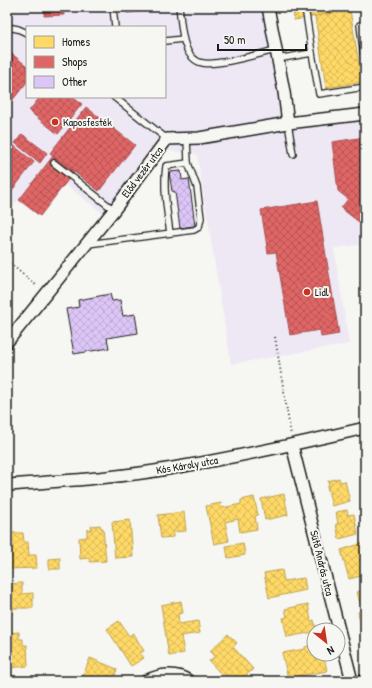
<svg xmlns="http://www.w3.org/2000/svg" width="372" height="688" font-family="'Patrick Hand',sans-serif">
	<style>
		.built { fill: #eee8f4; fill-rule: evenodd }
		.homes { fill: url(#homes-cross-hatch); stroke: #bba050 }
		.shops { fill: url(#shops-cross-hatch); stroke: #a55050 }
		.building { fill: url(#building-cross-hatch); stroke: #1c1c1c }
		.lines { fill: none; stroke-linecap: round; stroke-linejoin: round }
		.lane-casing { stroke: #1c1c1c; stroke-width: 8 }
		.street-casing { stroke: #1c1c1c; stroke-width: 14 }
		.path { stroke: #1c1c1c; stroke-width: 2; stroke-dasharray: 1 3; stroke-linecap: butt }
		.lane { stroke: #f6f6f2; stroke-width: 5.5 }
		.street { stroke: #f6f6f2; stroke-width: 11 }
		.poi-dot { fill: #c8321e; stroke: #f6f6f2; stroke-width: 1.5 }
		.labels { text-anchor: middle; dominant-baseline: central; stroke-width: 4; stroke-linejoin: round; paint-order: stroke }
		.poi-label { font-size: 11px; fill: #1c1c1c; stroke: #f6f6f2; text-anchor: start }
		.street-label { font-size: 11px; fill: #1c1c1c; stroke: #f6f6f2 }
	</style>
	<defs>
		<pattern id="homes-cross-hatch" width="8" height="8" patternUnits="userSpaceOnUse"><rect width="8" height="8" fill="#ffd966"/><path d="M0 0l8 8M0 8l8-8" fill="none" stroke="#daba58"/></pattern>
		<pattern id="shops-cross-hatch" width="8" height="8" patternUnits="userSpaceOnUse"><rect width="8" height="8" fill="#e06666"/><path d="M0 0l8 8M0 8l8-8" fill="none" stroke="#b55353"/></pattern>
		<pattern id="building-cross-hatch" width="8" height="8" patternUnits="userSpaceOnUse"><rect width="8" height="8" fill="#dcc6f7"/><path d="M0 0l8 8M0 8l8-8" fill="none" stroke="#bcaad3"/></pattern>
	</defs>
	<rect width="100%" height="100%" fill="#f6f6f2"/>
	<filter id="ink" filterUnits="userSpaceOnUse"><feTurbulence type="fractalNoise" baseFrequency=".025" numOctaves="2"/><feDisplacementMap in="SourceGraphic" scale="8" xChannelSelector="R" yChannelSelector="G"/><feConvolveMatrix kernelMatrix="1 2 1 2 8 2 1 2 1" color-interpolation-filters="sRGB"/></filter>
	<g filter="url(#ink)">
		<path class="built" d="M7,7h260l21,116 77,-2v123l-31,4 15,96 -118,20 -34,-210 -38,-4 -51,67 -65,-49 -36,46zM27,27h138v70h-138z"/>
		<g class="homes">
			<polygon points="314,7 365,7 365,8 294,20 293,10"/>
			<polygon points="350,10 362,82 326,88 315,16"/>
			<polygon points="339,478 340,482 345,481 350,501 332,506 327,486 329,486 328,481"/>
			<polygon points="284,494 288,515 265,520 261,499"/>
			<polygon points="254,497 258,515 255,516 257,529 240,532 238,519 225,522 229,541 214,544 206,506 221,503 222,508 241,504 241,500"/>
			<polygon points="347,510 348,515 354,514 358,534 339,539 336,524 338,524 336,512"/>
			<polygon points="184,512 186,531 173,532 173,537 161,538 158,515"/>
			<polygon points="130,520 133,557 115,558 112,522"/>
			<polygon points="100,525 101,528 103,528 106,561 90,562 89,558 80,559 79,538 87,537 87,530 92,529 91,526"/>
			<polygon points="7,533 23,533 24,542 28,542 29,555 36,555 37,568 7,569"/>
			<polygon points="243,543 245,555 228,558 226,546"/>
			<polygon points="363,543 365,544 365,575 349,579 341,550"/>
			<polygon points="60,558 60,569 49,569 49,559"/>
			<polygon points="282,570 284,581 304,578 306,590 269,598 264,573"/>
			<polygon points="22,583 22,594 33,593 33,608 13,608 13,613 7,613 7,584"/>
			<polygon points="365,590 365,620 360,622 358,612 362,610 357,592"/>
			<polygon points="181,601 183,613 178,614 179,624 198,621 200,633 181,636 184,653 169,656 161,605"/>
			<polygon points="308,604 311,621 314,620 316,630 314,630 314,632 287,637 283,618 287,617 285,609"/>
			<polygon points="119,621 129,636 133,633 144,651 140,653 144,658 131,666 107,629"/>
			<polygon points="19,632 19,639 23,639 23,645 27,645 28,666 7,668 7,633"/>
			<polygon points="228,634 237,643 233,647 253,669 240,681 232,681 225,674 223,676 209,661 215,656 210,651"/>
			<polygon points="314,645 314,654 320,654 321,658 324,657 327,671 288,678 282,653 305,649 305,647"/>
			<polygon points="90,658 117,669 113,681 81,681"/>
			<polygon points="16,676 16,681 7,681 7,677"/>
		</g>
		<g class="shops">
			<polygon points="44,7 63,7 64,15 44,16"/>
			<polygon points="127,7 161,7 161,9 127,13"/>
			<polygon points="7,50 27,66 27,82 7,107"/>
			<polygon points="40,97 72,97 82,104 58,134 29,111"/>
			<polygon points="86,107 135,145 99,191 50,153"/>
			<polygon points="22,134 47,153 40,163 15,143"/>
			<polygon points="365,137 365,225 364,226 341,208 348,199 338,191 332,142"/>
			<polygon points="8,141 34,162 7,197 7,142"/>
			<polygon points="53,156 74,172 40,216 19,200"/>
			<polygon points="317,201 339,334 321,337 320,330 290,335 276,252 268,253 261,210"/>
		</g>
		<g class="building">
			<polygon points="181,171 182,180 189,179 195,226 180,228 175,192 172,191 169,172"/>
			<polygon points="110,294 112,301 120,300 123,316 135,314 138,333 107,338 109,348 74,354 66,309 79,307 78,300"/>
		</g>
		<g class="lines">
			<defs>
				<g id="lane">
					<polyline points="113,7 115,27"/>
					<path d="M179,7c2,13 2,28 7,40 2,7 9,15 17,16 16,3 55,-9 73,-13"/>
					<polyline points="305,7 312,53"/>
					<polyline points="360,25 365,67"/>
					<polyline points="7,27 18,29 27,33"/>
					<polyline points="165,41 183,39"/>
					<polyline points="277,59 312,53 319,94 365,87"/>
					<polyline points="114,97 167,139"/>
					<polyline points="288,123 293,154"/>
					<polyline points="54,163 114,210"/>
					<path d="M170,233c-3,-22 -7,-44 -4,-67l22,-3"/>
					<polyline points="88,244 194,230 199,227 201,218 197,187 188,163 187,138"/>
				</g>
				<g id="street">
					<polyline points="268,7 284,92 288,123"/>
					<polyline points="7,342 114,210 167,139 199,138 288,123 365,114"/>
					<polyline points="292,445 352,681"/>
					<path d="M7,485c55,-4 111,-7 166,-17 64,-11 128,-25 192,-40"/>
					<path d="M146,681c14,-7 30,-9 43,0"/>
					<polyline points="363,681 365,680"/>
				</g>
			</defs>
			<use href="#lane" class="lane-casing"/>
			<use href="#street" class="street-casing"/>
			<g class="path">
				<polyline points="7,261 37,286"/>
				<polyline points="275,337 291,435"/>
			</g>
			<use href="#lane" class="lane"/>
			<use href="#street" class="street"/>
		</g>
	</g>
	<g class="poi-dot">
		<circle cx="55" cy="122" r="4"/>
		<circle cx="307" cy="292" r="4"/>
	</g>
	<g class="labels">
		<g class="poi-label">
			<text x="63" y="122">Kaposfesték</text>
			<text x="315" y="292">Lidl</text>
		</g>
		<g class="street-label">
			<text transform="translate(142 172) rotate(-53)">Előd vezér utca</text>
			<text transform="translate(187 465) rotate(-10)">Kós Károly utca</text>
			<text transform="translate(322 563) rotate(76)">Sütő András utca</text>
		</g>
	</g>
	<rect width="372" height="688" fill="none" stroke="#f6f6f2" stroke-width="24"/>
	<rect x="12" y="12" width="348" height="664" fill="none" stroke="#1c1c1c" stroke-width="1.5" filter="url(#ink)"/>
	<rect x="26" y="26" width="140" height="72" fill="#f6f6f2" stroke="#9f9f9c"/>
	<rect x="34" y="36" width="20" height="12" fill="#ffd966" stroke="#9f9f9c"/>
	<text x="62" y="46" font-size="12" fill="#1c1c1c">Homes</text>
	<rect x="34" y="56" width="20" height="12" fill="#e06666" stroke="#9f9f9c"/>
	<text x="62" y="66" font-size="12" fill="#1c1c1c">Shops</text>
	<rect x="34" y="76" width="20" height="12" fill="#dcc6f7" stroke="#9f9f9c"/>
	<text x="62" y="86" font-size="12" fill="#1c1c1c">Other</text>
	<g transform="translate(326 642) rotate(150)"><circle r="19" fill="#f6f6f2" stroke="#9f9f9c"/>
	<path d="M0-3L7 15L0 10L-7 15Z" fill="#c8321e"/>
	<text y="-6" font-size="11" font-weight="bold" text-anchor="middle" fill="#1c1c1c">N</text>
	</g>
	<path d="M218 44v6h88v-6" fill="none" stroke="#1c1c1c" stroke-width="2"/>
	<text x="224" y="44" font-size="12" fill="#1c1c1c" stroke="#f6f6f2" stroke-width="3" paint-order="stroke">50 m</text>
</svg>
